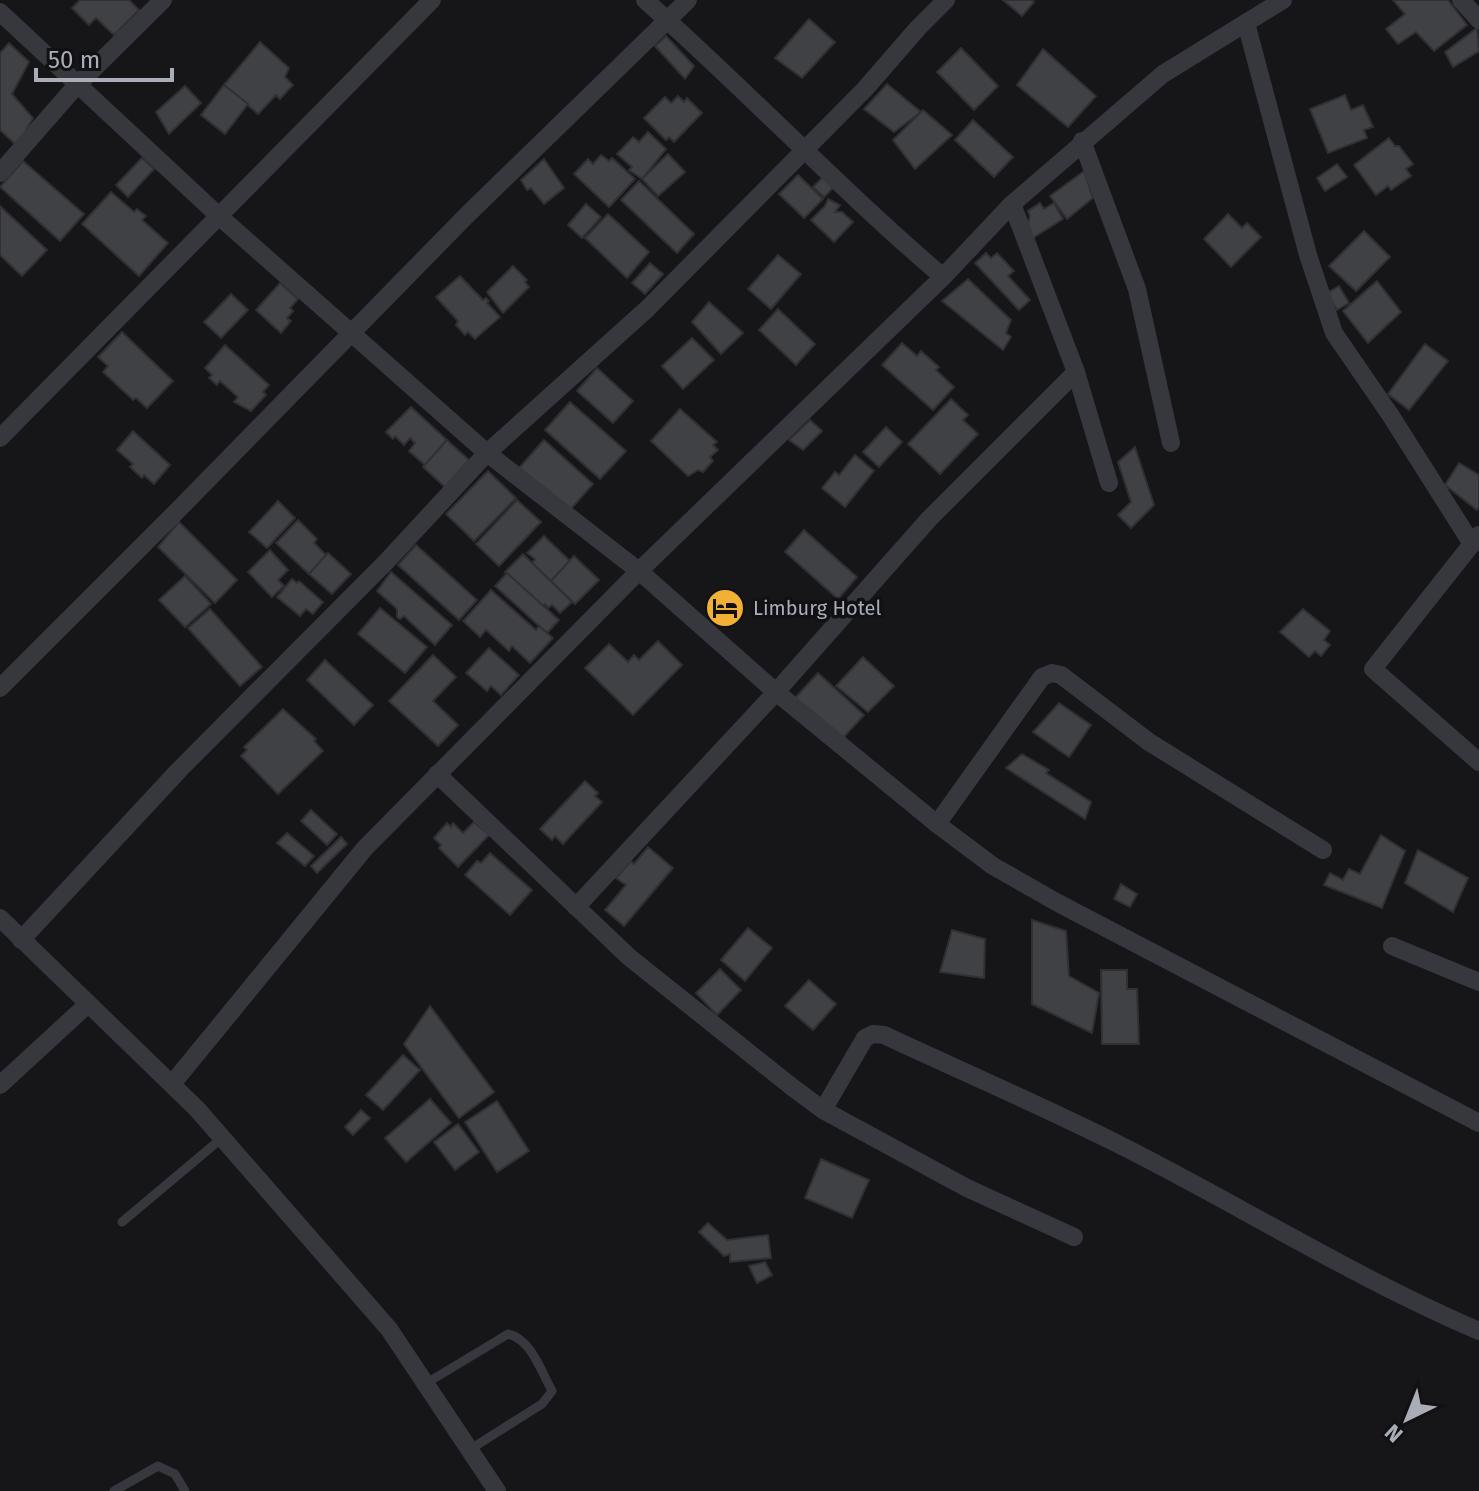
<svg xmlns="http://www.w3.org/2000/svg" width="1479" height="1491" font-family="'Fira Sans',sans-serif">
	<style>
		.building { fill: #404145; stroke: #303034; stroke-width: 2 }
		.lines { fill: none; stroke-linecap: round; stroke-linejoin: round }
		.lane { stroke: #37383d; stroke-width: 9 }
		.street { stroke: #37383d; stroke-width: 18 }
		.labels { text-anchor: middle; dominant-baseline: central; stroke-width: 7; stroke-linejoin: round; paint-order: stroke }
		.poi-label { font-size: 20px; fill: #a8adb8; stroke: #111113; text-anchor: start }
	</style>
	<rect width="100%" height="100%" fill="#161618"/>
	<g class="building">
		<polygon points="80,0 129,0 139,10 114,35 96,18 89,25 72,8"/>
		<polygon points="1003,0 1032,0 1034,2 1022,16"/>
		<polygon points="1393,0 1448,0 1467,25 1434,51 1416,32 1398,44 1386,29 1405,14"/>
		<polygon points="809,19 835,42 802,78 775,58"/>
		<polygon points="1477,28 1479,51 1453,67 1445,52"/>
		<polygon points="666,36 694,66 685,79 655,46"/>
		<polygon points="260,42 289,68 285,77 293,85 280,99 276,95 258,114 224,85"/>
		<polygon points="9,43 29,62 12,94 33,118 17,146 0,130 0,53"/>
		<polygon points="961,48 998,86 974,110 937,72"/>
		<polygon points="1043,49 1096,96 1068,127 1017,85"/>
		<polygon points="887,84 921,112 894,132 864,109"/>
		<polygon points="224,85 248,104 225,134 201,115"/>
		<polygon points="185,86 201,103 169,134 156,112"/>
		<polygon points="1345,95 1351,110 1363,105 1373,127 1364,130 1367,138 1328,153 1310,109"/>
		<polygon points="678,96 684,102 687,98 702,113 674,142 669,137 666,140 644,118 665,97 671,103"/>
		<polygon points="923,110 952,135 915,169 893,140"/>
		<polygon points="973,120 1013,157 994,177 955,140"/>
		<polygon points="648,132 666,149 642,179 629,170 632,167 617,154 633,137 639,142"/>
		<polygon points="1389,138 1395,146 1399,146 1413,164 1406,169 1411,176 1391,190 1388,186 1376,195 1354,165"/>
		<polygon points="668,154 685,172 658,196 642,179"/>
		<polygon points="601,155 609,161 612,158 635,179 609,207 574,174 588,159 593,164"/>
		<polygon points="142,158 154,169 128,197 116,185"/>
		<polygon points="544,159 564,188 544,204 531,188 527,190 521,180"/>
		<polygon points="23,161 84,214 60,241 0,187"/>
		<polygon points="1337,164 1347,177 1325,191 1317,178"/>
		<polygon points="1084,171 1093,198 1067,219 1050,196"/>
		<polygon points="798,175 823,199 804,218 779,194"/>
		<polygon points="823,177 834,187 824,197 813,187"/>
		<polygon points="639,181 694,234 677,253 621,200"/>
		<polygon points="111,192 134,212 137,209 146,216 142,220 168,243 139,276 82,224"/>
		<polygon points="828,199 840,205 835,212 842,212 853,222 834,242 811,220 825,206"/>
		<polygon points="1040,203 1044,209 1054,203 1063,219 1031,239 1026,230 1030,216 1028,211"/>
		<polygon points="586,204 601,217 582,238 568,225"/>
		<polygon points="0,206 47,250 22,276 0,255"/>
		<polygon points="608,214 649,252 627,278 585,238"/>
		<polygon points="1228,214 1242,228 1247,223 1261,237 1231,267 1204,239"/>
		<polygon points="1364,231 1390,257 1356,291 1329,266"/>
		<polygon points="986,253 991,258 997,253 1014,271 1008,276 1030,300 1019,310 975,263"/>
		<polygon points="778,255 801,274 771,309 748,289"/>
		<polygon points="650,263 663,274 645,294 632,283"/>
		<polygon points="513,266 527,280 525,282 529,287 503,313 487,292"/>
		<polygon points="460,276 483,300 486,298 489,301 487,303 500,317 475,339 468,332 465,335 456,325 458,321 436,297"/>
		<polygon points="968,279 1011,320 1006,333 1011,337 1003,350 942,301"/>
		<polygon points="1377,281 1401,312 1368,343 1343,311"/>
		<polygon points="280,283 298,299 290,308 293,311 287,318 291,321 281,333 256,310"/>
		<polygon points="1339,286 1349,303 1337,310 1327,293"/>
		<polygon points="231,294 248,310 221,338 204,322"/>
		<polygon points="709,302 743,333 721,354 692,322"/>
		<polygon points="778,309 815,344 796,365 759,330"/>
		<polygon points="122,332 173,381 147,408 136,398 133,400 103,372 108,366 98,357"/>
		<polygon points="692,338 714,360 683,389 662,366"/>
		<polygon points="902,343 917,356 921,351 939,367 936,370 954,387 933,410 882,365"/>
		<polygon points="1425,344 1448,361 1409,410 1388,394"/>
		<polygon points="225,345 269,385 263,392 266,395 251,411 234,402 238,397 220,381 217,385 209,378 212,375 205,368"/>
		<polygon points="597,368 633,401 613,423 577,391"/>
		<polygon points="951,399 968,415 963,420 978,434 940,474 908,444"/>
		<polygon points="570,402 626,451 600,479 545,430"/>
		<polygon points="411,407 447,440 425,465 409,451 415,443 410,438 404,445 395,436 393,439 386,432"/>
		<polygon points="680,409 717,442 713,445 718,450 710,457 713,461 703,472 698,470 688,476 651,441"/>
		<polygon points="810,420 822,431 803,450 789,440"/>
		<polygon points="886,427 902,442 879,467 863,452"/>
		<polygon points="133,431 170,465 154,484 144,475 142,478 130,467 133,464 117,450"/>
		<polygon points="447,440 469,460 445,487 423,467"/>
		<polygon points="544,440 593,484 568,512 519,468"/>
		<polygon points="1135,447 1154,505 1131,528 1118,515 1131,502 1118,462"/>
		<polygon points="855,455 874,471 845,507 822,488 835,472 839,475"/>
		<polygon points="1459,463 1479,475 1479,507 1477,510 1445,485"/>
		<polygon points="488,471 516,498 474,541 446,514"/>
		<polygon points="517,500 541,522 499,566 476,544"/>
		<polygon points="278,501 295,518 267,548 249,532"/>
		<polygon points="298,520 317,539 314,543 326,555 309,574 276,543"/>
		<polygon points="179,522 237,580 215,603 158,547"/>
		<polygon points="804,530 857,577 838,599 785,552"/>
		<polygon points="544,536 570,561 551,581 532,563 535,559 527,553"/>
		<polygon points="416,545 477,600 459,620 398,565"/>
		<polygon points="270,550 288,570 278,580 284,586 272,597 248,572"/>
		<polygon points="328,553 351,574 332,594 309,574"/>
		<polygon points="523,554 572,602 560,613 552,605 548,608 545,604 542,607 505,572"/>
		<polygon points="574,556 599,580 575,604 551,581"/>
		<polygon points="391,572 452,625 435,645 404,616 400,619 397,617 397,609 377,591"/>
		<polygon points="507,573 559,620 547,633 495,586"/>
		<polygon points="185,576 211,604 185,627 159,600"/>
		<polygon points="292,579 297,583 299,581 323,602 313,614 306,609 300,616 277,597"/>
		<polygon points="491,590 536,630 539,626 553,638 530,663 512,646 509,651 486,630 480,637 463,621"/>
		<polygon points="380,608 427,647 405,673 358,634"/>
		<polygon points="210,609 262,667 240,686 188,628"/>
		<polygon points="1303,609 1330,631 1324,640 1330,645 1321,656 1315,651 1309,657 1280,632"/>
		<polygon points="658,641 682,665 633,715 585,668 609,644 628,662 634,655 639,660"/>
		<polygon points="489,648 519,675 501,695 491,686 487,691 466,673"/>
		<polygon points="433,655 456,677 433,701 458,725 438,746 389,701"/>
		<polygon points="863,657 894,686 868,712 836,686"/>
		<polygon points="325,660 373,705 354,725 307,680"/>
		<polygon points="818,673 864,715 841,740 795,698"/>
		<polygon points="1059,703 1091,725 1069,757 1033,732"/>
		<polygon points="283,709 316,739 314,741 323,751 278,794 241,756 247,750 244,747"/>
		<polygon points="1022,754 1049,770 1046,773 1091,802 1085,819 1006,768"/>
		<polygon points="585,781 598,793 595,796 602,802 563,844 555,836 552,840 540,829"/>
		<polygon points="311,810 337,834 327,845 301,821"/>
		<polygon points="474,822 489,835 458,867 439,848 441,845 434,838 447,823 451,827 453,823 463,833"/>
		<polygon points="287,833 314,856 305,866 277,843"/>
		<polygon points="1381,835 1405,851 1382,908 1324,885 1330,873 1343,880 1349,869 1360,874"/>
		<polygon points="341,837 347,844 317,873 311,866"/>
		<polygon points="648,847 673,868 624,926 605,910 626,885 616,878 631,861 634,864"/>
		<polygon points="1418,850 1468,878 1453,912 1405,883"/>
		<polygon points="490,853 532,890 510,915 465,875 477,861 481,863"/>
		<polygon points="1121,884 1137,894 1130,907 1114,899"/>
		<polygon points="1032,920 1066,931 1069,976 1099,993 1092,1033 1032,1004"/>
		<polygon points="748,928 772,948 745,981 721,960"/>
		<polygon points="952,930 985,939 984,978 940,972"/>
		<polygon points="720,969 741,990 717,1015 696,993"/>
		<polygon points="1101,970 1127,970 1127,989 1137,989 1139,1044 1102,1044"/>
		<polygon points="809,980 836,1004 813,1030 785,1006"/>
		<polygon points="430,1006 494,1092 459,1118 404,1044"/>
		<polygon points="403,1055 420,1070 383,1110 366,1095"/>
		<polygon points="430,1099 451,1123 406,1162 385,1138"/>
		<polygon points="497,1101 529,1151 497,1172 465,1122"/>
		<polygon points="361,1110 370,1118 353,1135 345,1127"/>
		<polygon points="458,1124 479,1152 455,1170 434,1142"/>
		<polygon points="821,1159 869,1180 852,1218 805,1198"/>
		<polygon points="708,1223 727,1240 768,1235 771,1258 730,1262 730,1254 724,1256 699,1232"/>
		<polygon points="765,1262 772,1275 757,1283 749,1266"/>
	</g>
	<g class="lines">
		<g class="lane">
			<polyline points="122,1222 222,1138"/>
			<path d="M425,1384l83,-50c23,5 33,37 44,57l-10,13 -73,46"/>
			<polyline points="114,1491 158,1466 175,1474 185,1491"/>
		</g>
		<g class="street">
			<path d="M645,0c101,90 195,189 298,277"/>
			<polyline points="1461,0 1479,20"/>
			<polyline points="0,12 220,217 487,453 639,571 776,692 937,824 993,866 1058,903 1479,1123"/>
			<polyline points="1246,23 1308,255 1334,333 1391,416 1472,544"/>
			<polyline points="1082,141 1137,289 1171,443"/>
			<polyline points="0,173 76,86 163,0"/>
			<polyline points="1012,204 1076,372 1109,483"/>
			<polyline points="0,438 432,0"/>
			<polyline points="1479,535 1373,669 1479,762"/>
			<polyline points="0,688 177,511 467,215 688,0"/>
			<polyline points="437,774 629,957 792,1087 823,1110 967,1188 1074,1237"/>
			<polyline points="937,824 1042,677 1052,673 1061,675 1149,742 1323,850"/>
			<polyline points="576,907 776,692 929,519 1076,372"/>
			<polyline points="0,918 197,1109 389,1329 497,1491"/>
			<polyline points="21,940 180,769 386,562 487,453 647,309 865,89 918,28 946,0"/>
			<polyline points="1392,946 1479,982"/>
			<polyline points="172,1084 365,848 639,571 943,277 1012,204 1163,74 1283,0"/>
			<polyline points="0,1085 88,1004"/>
			<path d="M823,1110l42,-72 8,-4 11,1c77,36 156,70 232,108 122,61 237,134 363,188"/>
		</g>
	</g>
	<defs>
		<symbol id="hotel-disc" viewBox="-11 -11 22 22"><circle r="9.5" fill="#f2b134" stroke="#111113"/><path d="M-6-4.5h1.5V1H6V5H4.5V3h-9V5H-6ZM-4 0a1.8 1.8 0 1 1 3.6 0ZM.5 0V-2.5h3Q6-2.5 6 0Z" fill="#111"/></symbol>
	</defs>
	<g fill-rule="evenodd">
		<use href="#hotel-disc" x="703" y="586" width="44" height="44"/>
	</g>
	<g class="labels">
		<g class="poi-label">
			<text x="753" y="608">Limburg Hotel</text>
		</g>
	</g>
	<g transform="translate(1407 1419) rotate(223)" stroke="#111113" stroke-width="6" paint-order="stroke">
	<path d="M0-6L14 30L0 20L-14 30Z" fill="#a8adb8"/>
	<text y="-12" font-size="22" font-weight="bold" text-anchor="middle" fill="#a8adb8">N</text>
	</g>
	<path d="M36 68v12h136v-12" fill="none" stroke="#a8adb8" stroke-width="4"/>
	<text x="48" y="68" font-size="24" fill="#a8adb8" stroke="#111113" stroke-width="6" paint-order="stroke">50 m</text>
</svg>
